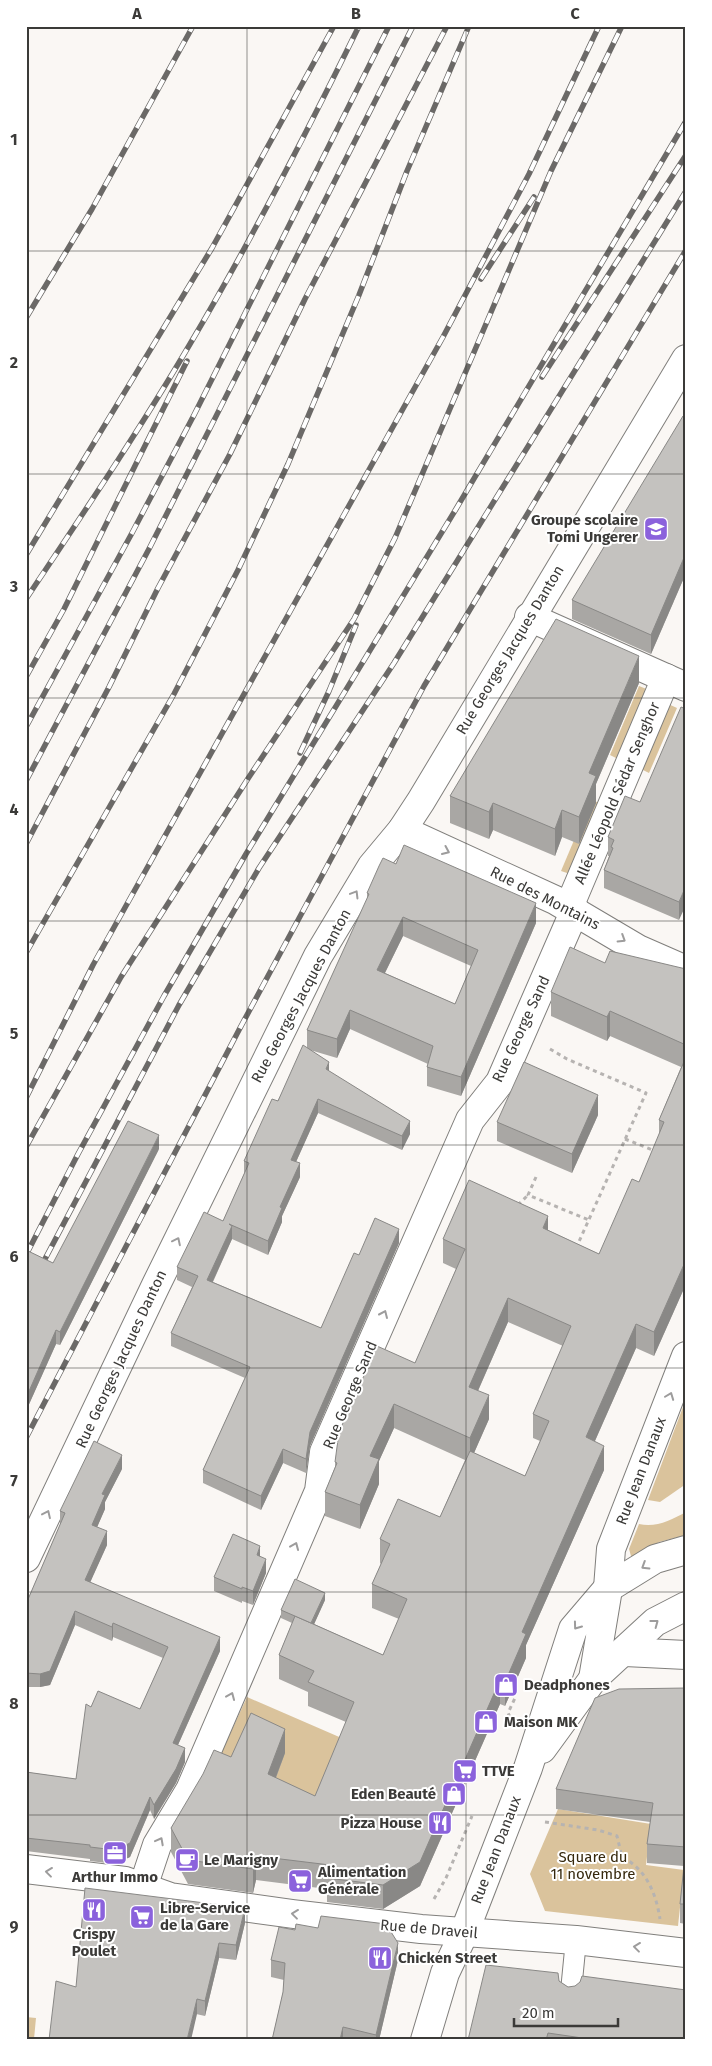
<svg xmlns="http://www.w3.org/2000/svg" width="712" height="2066" font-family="'Fira Sans',sans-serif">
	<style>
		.green { fill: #dac39c }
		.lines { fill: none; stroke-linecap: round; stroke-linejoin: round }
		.service-casing { stroke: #807f7c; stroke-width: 22 }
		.pedestrian-casing { stroke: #807f7c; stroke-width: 30 }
		.minor-casing { stroke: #807f7c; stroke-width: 30 }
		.secondary-casing { stroke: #807f7c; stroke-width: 30 }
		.path { stroke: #b6b3b1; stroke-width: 3; stroke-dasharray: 4 4; stroke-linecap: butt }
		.service { stroke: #fff; stroke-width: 20 }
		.pedestrian { stroke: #fff; stroke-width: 28 }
		.minor { stroke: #fff; stroke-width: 28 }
		.secondary { stroke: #fff; stroke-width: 28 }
		.rail-casing { stroke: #6b6967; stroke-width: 5.5 }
		.rail { stroke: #fff; stroke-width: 4; stroke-dasharray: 11; stroke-linecap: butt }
		.wall { fill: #a9a7a4; fill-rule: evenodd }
		.shaded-wall { fill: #898886 }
		.building { fill: #c4c2bf; stroke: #898886; fill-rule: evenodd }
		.oneway { stroke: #9d9c9c }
		.grid { fill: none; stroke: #3b3a38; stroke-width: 1; stroke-opacity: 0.55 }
		.labels { text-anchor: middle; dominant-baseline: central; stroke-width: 4; stroke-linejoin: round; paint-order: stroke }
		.poi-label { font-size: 15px; font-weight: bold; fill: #3b3a38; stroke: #fff; text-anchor: start }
		.street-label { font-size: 15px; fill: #3b3a38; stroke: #fff }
		.park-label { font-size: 15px; fill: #36280d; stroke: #fff }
		.neatline { fill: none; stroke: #3b3a38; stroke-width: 2 }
		.grid-label { font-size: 16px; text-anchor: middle; font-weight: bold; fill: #3b3a38 }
	</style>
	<rect width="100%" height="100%" fill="#faf7f4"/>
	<g class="green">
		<polygon points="639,686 649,690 620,760 610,755"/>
		<polygon points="666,703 677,708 649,773 639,768"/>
		<polygon points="591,800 600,803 570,874 561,871"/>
		<polygon points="686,1399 686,1484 660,1502 648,1500"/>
		<path d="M686,1512v23l-27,7 -22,14h-6l-2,-7 10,-25c17,4 32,-4 47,-12z"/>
		<polygon points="247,1697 360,1746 307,1838 233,1777 212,1773"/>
		<polygon points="558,1809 651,1824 646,1865 684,1870 678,1926 545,1911 530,1874"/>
		<polygon points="26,2017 36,2018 34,2039 26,2037"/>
	</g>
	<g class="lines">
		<defs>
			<polyline id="service" points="570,2001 576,1940"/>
			<g id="pedestrian">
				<polyline points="529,617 686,687"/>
				<polyline points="569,907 666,678"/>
			</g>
			<g id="minor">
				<polyline points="402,830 555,900 638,949 686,970"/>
				<polyline points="26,1558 156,1285 318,956 372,866 402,830 421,801 686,359"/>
				<polyline points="608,1588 611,1549 686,1356"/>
				<polyline points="26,1869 125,1881 170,1897 293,1914 421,1929 576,1940 686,1953"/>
				<polyline points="143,1887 157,1845 190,1790 319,1491 324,1452 470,1120 500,1082 575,910"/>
			</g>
			<g id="secondary">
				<polyline points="625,1652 686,1655"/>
				<polyline points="593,1679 608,1589"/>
				<polyline points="542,1749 593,1679 655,1622 686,1606"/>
				<polyline points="425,2040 445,1973 464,1933 528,1768 573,1629 608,1588 655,1559 686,1550"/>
			</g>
		</defs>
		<use href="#service" class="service-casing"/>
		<use href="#pedestrian" class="pedestrian-casing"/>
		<use href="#minor" class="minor-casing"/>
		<use href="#secondary" class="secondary-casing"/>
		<g class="path">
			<polyline points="550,1049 567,1059 646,1093 577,1246"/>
			<polyline points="625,1139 655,1151"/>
			<polyline points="536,1177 528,1195 589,1220"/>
			<polyline points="518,1205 528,1195"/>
			<polyline points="510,1717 508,1713 515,1698"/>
			<path d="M545,1822l53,8 19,6 5,21c24,12 34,36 38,62"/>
			<polyline points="434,1899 446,1878 472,1816"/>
		</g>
		<use href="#service" class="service"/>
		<use href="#pedestrian" class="pedestrian"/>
		<use href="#minor" class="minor"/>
		<use href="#secondary" class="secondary"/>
		<defs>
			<g id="rail">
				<polyline points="481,279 534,197"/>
				<polyline points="26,318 92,209 193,26"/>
				<polyline points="542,377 686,155"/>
				<polyline points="26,555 212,248 334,26"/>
				<path d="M26,599c56,-84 113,-168 164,-255 61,-103 116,-210 169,-318"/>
				<polyline points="26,677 64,609 187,361"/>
				<polyline points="26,727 132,533 194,415 389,26"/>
				<polyline points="300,753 329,691 356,625"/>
				<polyline points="26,781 150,547 413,26"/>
				<polyline points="26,844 109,687 158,588 230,454 305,299 447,26"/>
				<polyline points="26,953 174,694 238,570 288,464 359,295 407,171 469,26"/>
				<polyline points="26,1098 93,965 443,337 529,174 599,26"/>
				<polyline points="26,1147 121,977 249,777 354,619 395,538 551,171 622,26"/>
				<polyline points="26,1255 78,1154 164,996 246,854 456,509 686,121"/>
				<polyline points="26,1295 179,1005 259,868 394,663 686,191"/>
				<polyline points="26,1438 240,1028 424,686 686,250"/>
			</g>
		</defs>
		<use href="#rail" class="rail-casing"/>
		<use href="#rail" class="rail"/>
	</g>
	<g class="wall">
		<polygon points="686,417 686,573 651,654 572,619 572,600"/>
		<polygon points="639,683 596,784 596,803 579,844 562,837 555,856 493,830 489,839 450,823 450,796"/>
		<polygon points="686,709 679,920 604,888 604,870 609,856 608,856 608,837 640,802"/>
		<path d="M396,864l140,59 -75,173 -34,-10v-19l1,-3 -78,-35 -13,29 -27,-8 19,21 81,63 -8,16 -84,-37 -22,49 4,15 -18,39v6l-14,33 -36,-16 -19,43 108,46 38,-73 40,-12 -89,203 -4,27 -23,-10 -22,47 -58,-27v-13l42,-92 -74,-32v-13l21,-46 -15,-7v-13l46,-46 21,-47v-13l63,-113v-18l60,-130v-7zM403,936l68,30 -16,38 -70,-31z"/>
		<path d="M605,963l81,6v315l-32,72 -18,-8 -41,93 9,29 -78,175v13l-21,48 -5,-2 -80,182 -37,23 -56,-7v-13l-71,-9 -3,13 -65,-9 -17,-32v-24l60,-71 54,-4 -9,25 39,18 31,-74 -38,-16v-14l-29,-13v-24l13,-32 -11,-5v-8l44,-10 -11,24 69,31 16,-36 -27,-11v-24l9,-20 -1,-1v-24l60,-22 25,-57 -71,-32 -15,33v23l-19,45 -35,-13v-24l10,-25v-5l80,-99 41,-94 -13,-6v-24l105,-9 51,24 40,-72 20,-46v-16l22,-53 -71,-31 -3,5 -56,-25v-24zM508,1322l55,24 -30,68v24l7,3 -15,35 -51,-23 15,-34 -11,-28z"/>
		<polygon points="598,1115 572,1173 497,1141 497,1122"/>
		<polygon points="159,1149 60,1345 56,1344 26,1411 26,1250 53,1263"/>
		<polygon points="122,1469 105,1502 105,1509 97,1527 107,1545 90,1582 220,1651 178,1745 185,1762 176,1783 154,1819 150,1810 130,1857 115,1864 90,1861 90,1859 26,1851 26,1772 76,1779 91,1707 140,1709 163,1658 113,1637 112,1641 75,1625 50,1685 40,1687 26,1687 26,1604 60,1525 60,1511"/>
		<polygon points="260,1557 266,1573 253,1605 242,1601 242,1603 214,1591 214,1577"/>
		<polygon points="686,1688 686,1924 680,1923 680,1904 684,1866 647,1863 647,1844 650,1822 556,1809 556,1789"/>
		<polygon points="245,1923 236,1960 219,1958 205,2016 76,1987"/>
		<polygon points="271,1960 398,1960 379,2040 272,2040 283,1992 284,1980 271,1977"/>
		<polygon points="559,1981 568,1987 686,2040 468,2040"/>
	</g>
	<g class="shaded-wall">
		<polygon points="686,553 686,573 651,654 651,635"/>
		<polygon points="639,656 639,683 596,784 596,803 579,844 579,817 589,773"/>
		<polygon points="493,803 493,830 489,839 489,812"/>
		<polygon points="562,810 562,837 555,856 555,829"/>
		<polygon points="686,886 686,905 679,920 679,902"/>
		<polygon points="536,903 536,923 461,1096 461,1077"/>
		<polygon points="403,917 403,936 377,989 377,970"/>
		<polygon points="350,1010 350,1029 337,1058 337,1039"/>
		<polygon points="610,1011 610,1036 607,1041 607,1017"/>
		<polygon points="329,1062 329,1075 326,1069"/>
		<polygon points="598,1095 598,1115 572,1173 572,1154"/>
		<polygon points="318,1099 318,1113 291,1173 291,1160"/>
		<polygon points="410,1121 410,1134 402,1150 402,1136"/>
		<polygon points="159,1135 159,1149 60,1345 60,1332"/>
		<polygon points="300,1163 300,1177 282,1216 282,1222 268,1255 268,1241 280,1207"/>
		<polygon points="548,1216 548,1241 543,1228"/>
		<polygon points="232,1226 232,1239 207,1294 207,1280"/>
		<polygon points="399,1229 399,1243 310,1446 306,1473 306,1459 310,1432"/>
		<polygon points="686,1260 686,1284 654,1356 654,1332"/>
		<polygon points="508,1298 508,1322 469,1411 469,1387"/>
		<polygon points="636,1324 636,1348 586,1461 586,1437"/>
		<polygon points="56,1330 56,1344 26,1411 26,1398"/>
		<polygon points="489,1395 489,1419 470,1462 470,1438"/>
		<polygon points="394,1404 394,1428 379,1461 379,1484 360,1529 360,1505 370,1456"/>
		<polygon points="604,1446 604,1470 526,1645 526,1658 505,1706 505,1682 522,1632"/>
		<polygon points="283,1449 283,1463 261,1510 261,1496"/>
		<polygon points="122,1455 122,1469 105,1502 105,1509 92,1539 92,1525 102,1494"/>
		<polygon points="107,1531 107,1545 85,1594 85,1580"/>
		<polygon points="260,1546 260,1560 257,1555"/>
		<polygon points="266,1559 266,1573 253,1605 253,1591"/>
		<polygon points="325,1593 325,1600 311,1631 311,1624"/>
		<polygon points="75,1611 75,1625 50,1685 40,1687 40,1674"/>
		<polygon points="113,1623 113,1637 112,1641 112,1627"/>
		<polygon points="220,1637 220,1651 173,1756 173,1743"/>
		<polygon points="500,1680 500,1704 420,1886 383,1909 383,1885"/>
		<polygon points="285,1729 285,1753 268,1798 268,1774"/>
		<polygon points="185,1748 185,1762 176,1783 154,1819 154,1805"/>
		<polygon points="150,1797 150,1810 130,1857 115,1864 115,1850"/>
		<polygon points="256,1856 256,1880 253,1893 253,1869"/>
		<polygon points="245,1908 245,1923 236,1960 236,1945"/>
		<polygon points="219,1943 219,1958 205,2016 205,2001"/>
		<polygon points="398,1943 398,1960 379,2040 376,2040 376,2035"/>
		<polygon points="197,1999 197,2014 191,2040 187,2040"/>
		<polygon points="343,2027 343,2040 340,2040"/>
	</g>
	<g class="building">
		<polygon points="683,416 686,417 686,553 651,635 572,600"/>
		<polygon points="556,619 639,656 589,773 596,776 579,817 562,810 555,829 493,803 489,812 450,796"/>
		<polygon points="681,707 686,709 686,886 679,902 604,870 613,848 611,847 614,840 608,837 625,796 640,802"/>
		<path d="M404,845l132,58 -75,174 -34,-10 6,-21 -83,-36 -13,29 -30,-9 62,-136 -2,-1 12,-27 4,-8 13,6zM403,917l75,33 -23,54 -78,-34z"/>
		<polygon points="570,947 605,963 610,951 686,969 686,1045 610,1011 607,1017 551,992"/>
		<polygon points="303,1045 329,1062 326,1069 410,1121 402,1136 318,1099 291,1160 300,1163 280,1207 282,1208 268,1241 229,1224 232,1226 207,1280 321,1328 354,1253 359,1255 375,1218 399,1229 310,1432 306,1459 283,1449 261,1496 203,1470 250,1367 171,1333 198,1276 177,1267 204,1212 223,1221 249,1163 244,1161 272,1099 278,1101"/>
		<polygon points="686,1057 686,1260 654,1332 636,1324 586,1437 604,1446 522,1632 526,1634 505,1682 500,1680 420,1862 383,1885 327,1878 330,1865 256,1856 253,1869 188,1860 171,1828 203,1774 214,1750 231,1757 251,1713 285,1729 268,1774 315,1796 354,1702 308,1682 314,1671 279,1655 295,1616 383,1655 407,1599 372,1584 390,1544 380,1539 398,1499 440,1517 470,1451 525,1476 549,1421 533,1414 571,1326 508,1298 469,1387 489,1395 470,1438 394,1404 370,1456 379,1459 360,1505 325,1492 337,1463 335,1462 339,1432 377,1346 415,1363 465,1249 443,1239 469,1180 548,1216 543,1228 599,1254 632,1179 639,1182 664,1122 659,1120"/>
		<polygon points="524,1062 598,1095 572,1154 497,1122"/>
		<polygon points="128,1121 159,1135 60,1332 56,1330 26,1398 26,1250 53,1263"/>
		<polygon points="94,1441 122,1455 102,1494 105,1495 92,1525 107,1531 85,1580 220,1637 173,1743 185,1748 176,1769 154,1805 150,1797 130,1843 115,1850 90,1847 90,1845 26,1838 26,1772 76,1779 86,1704 91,1707 98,1691 140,1709 168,1647 113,1623 112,1627 75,1611 50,1671 40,1674 26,1673 26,1604 65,1513 60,1511"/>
		<polygon points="233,1534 260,1546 257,1555 266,1559 253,1591 242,1587 242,1589 214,1577"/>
		<polygon points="295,1579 325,1593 311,1623 281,1610"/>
		<polygon points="686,1688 686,1904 680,1904 686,1847 647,1844 653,1803 556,1789 595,1698 619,1689"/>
		<polygon points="85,1888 245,1908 236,1945 219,1943 205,2001 197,1999 187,2040 49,2040 56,1981 76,1987"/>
		<polygon points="321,1916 386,1924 398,1943 376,2035 343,2027 340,2040 272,2040 283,1992 285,1963 271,1960 279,1927 295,1930 296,1924 318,1928"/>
		<polygon points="486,1965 558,1973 559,1981 568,1987 575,1986 580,1982 582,1976 686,1990 686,2040 596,2040 548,2033 546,2040 468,2040"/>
	</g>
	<defs><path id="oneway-chevron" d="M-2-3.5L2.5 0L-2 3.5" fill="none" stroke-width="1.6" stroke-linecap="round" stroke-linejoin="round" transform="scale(1.25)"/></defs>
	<g class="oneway">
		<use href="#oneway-chevron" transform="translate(446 851) rotate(24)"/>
		<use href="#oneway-chevron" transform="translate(355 894) rotate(-59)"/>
		<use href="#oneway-chevron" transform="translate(622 939) rotate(32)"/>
		<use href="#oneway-chevron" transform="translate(177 1241) rotate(-64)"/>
		<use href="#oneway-chevron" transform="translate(384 1314) rotate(-66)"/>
		<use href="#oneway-chevron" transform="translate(670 1396) rotate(-69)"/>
		<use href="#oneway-chevron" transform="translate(47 1514) rotate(-65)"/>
		<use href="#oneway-chevron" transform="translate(295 1546) rotate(-67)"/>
		<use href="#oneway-chevron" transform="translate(645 1566) rotate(148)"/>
		<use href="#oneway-chevron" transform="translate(655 1623) rotate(-37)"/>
		<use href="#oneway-chevron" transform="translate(577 1626) rotate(126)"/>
		<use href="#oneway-chevron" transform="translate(231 1696) rotate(-67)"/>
		<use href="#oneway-chevron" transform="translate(160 1841) rotate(-62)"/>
		<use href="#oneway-chevron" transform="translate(49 1872) rotate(-173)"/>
		<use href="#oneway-chevron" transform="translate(295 1914) rotate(-173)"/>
		<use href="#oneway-chevron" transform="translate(637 1947) rotate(-173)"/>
	</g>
	<path class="grid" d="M247,26v2014M466,26v2014M26,251h660M26,474h660M26,698h660M26,921h660M26,1145h660M26,1368h660M26,1592h660M26,1815h660"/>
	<defs>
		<symbol id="school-square" viewBox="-11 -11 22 22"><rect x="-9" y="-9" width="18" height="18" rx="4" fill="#8b62dc" stroke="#fff"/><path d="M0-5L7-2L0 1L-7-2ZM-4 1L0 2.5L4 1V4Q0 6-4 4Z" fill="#fff"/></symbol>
		<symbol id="shop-square" viewBox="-11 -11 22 22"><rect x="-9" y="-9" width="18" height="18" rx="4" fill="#8b62dc" stroke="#fff"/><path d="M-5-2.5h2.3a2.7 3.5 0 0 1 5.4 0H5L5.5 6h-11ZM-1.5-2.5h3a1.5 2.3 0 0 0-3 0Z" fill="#fff"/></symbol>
		<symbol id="supermarket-square" viewBox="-11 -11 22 22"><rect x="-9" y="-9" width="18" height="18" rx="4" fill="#8b62dc" stroke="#fff"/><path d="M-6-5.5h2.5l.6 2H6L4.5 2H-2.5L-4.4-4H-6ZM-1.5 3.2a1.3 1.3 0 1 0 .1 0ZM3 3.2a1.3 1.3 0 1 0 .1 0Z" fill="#fff"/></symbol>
		<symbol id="restaurant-square" viewBox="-11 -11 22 22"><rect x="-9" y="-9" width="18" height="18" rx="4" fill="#8b62dc" stroke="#fff"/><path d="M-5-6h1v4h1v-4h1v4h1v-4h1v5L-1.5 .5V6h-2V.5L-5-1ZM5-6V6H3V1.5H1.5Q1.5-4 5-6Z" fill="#fff"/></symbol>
		<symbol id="office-square" viewBox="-11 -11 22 22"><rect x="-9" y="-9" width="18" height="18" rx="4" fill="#8b62dc" stroke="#fff"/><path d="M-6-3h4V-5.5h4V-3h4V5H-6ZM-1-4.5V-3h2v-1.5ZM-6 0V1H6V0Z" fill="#fff"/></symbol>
		<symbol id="cafe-square" viewBox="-11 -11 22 22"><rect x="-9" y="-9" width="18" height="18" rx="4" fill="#8b62dc" stroke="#fff"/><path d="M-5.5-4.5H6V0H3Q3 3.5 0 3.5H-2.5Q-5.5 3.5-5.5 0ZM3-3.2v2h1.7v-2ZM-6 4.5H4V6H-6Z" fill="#fff"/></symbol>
	</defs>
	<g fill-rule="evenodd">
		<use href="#school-square" x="642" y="515" width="28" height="28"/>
		<use href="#shop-square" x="492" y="1671" width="28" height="28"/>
		<use href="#shop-square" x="472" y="1708" width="28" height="28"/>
		<use href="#supermarket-square" x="451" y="1757" width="28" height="28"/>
		<use href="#shop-square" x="440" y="1780" width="28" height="28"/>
		<use href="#restaurant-square" x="426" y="1809" width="28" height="28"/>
		<use href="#office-square" x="101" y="1839" width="28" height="28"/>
		<use href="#cafe-square" x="173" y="1846" width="28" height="28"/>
		<use href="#supermarket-square" x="286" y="1867" width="28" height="28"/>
		<use href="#restaurant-square" x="80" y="1896" width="28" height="28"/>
		<use href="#supermarket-square" x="128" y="1903" width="28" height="28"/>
		<use href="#restaurant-square" x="366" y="1944" width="28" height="28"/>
	</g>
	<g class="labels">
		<g class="poi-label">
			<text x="638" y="520" text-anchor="end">Groupe scolaire<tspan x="638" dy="17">Tomi Ungerer</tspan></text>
			<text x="524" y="1685">Deadphones</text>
			<text x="504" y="1722">Maison MK</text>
			<text x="482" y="1771">TTVE</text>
			<text x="436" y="1794" text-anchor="end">Eden Beauté</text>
			<text x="422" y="1823" text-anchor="end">Pizza House</text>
			<text x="204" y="1860">Le Marigny</text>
			<text x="318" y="1872">Alimentation<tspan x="318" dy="17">Générale</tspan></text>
			<text x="115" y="1877" text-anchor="middle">Arthur Immo</text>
			<text x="160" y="1908">Libre-Service<tspan x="160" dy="17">de la Gare</tspan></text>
			<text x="94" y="1934" text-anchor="middle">Crispy<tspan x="94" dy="17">Poulet</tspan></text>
			<text x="398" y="1958">Chicken Street</text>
		</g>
		<g class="street-label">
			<text transform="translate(510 650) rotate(-59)">Rue Georges Jacques Danton</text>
			<text transform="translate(617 793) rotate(-67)">Allée Léopold Sédar Senghor</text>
			<text transform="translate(545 898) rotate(27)">Rue des Montains</text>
			<text transform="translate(301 996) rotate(-62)">Rue Georges Jacques Danton</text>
			<text transform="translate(521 1029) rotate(-65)">Rue George Sand</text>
			<text transform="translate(121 1359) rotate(-65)">Rue Georges Jacques Danton</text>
			<text transform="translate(350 1395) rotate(-67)">Rue George Sand</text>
			<text transform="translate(641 1471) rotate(-69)">Rue Jean Danaux</text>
			<text transform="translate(496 1850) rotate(-69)">Rue Jean Danaux</text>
			<text transform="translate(429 1929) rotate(5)">Rue de Draveil</text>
		</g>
		<g class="park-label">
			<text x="593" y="1857">Square du<tspan x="593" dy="17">11 novembre</tspan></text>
		</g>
	</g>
	<rect width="712" height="2066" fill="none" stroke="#ffffff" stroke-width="55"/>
	<path d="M514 2018v8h104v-8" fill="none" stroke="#3b3a38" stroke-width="2.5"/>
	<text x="522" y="2018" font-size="15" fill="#3b3a38" stroke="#ffffff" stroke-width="4" paint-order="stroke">20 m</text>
	<rect x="28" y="28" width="656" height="2010" class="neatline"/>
	<g class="grid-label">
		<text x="137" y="19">A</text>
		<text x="356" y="19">B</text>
		<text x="575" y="19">C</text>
		<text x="14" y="145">1</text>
		<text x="14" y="368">2</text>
		<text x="14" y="592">3</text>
		<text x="14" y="815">4</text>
		<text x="14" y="1039">5</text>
		<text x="14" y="1262">6</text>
		<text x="14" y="1486">7</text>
		<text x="14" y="1709">8</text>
		<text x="14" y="1932">9</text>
	</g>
</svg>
